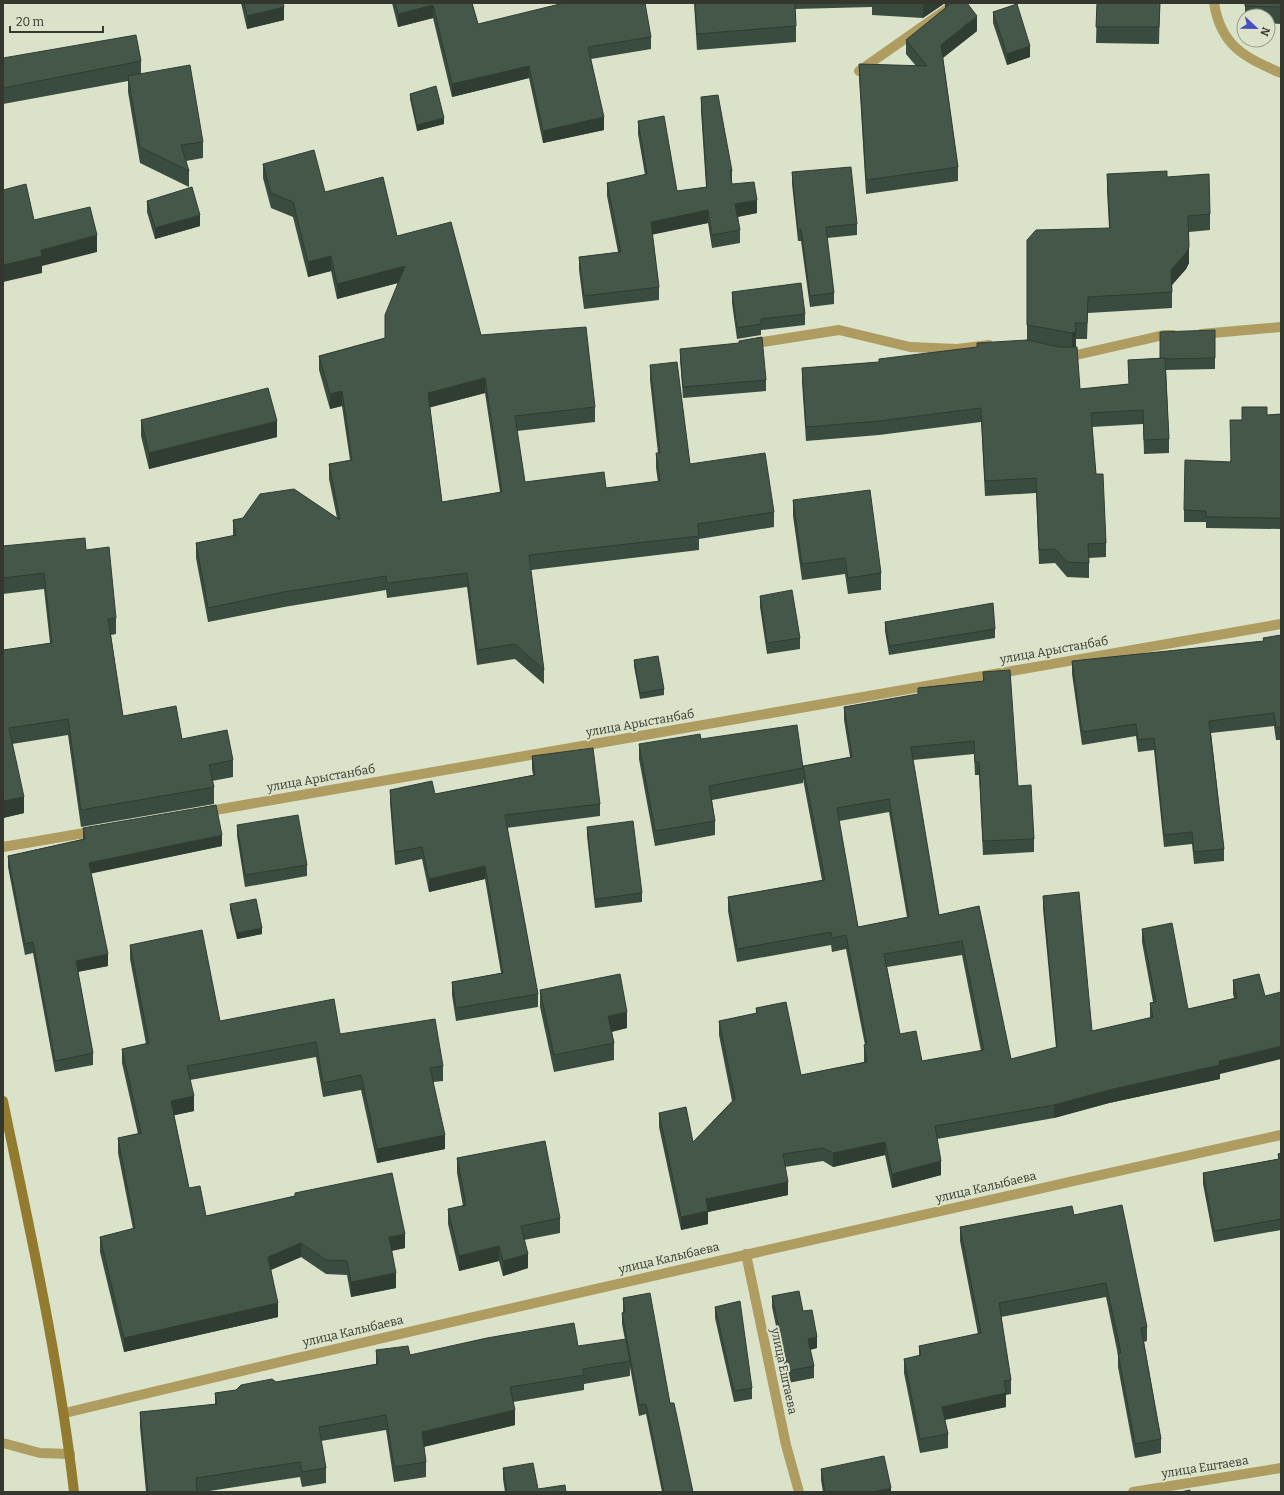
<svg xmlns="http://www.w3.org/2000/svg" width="1284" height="1495" font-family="Bitter,serif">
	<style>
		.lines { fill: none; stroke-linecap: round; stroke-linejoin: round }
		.street { stroke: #af9c60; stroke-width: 10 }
		.secondary { stroke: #927b2f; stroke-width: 10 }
		.wall { fill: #3a4b3f; fill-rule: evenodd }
		.shaded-wall { fill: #303d33 }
		.building { fill: #445749; stroke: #303d33; fill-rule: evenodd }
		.labels { text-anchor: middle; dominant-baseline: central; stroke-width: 4; stroke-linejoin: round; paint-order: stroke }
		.street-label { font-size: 12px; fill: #34372e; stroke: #dae3ca }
	</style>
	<rect width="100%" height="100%" fill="#dae3ca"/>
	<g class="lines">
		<g class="street">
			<path d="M1214,3c7,43 30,54 67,70"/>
			<polyline points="859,71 956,3"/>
			<polyline points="1201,334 1281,327"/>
			<polyline points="750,344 839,330 910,347 957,349 989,345"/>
			<polyline points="1066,356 1072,356 1164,335 1173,335"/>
			<polyline points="204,812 1281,624"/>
			<polyline points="3,847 96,831"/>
			<polyline points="746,1254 786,1445 799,1492"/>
			<path d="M65,1413c404,-97 810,-188 1216,-278"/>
			<polyline points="3,1443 40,1453 70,1454"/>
			<polyline points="1133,1492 1281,1468"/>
		</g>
		<path class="secondary" d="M3,1101c27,130 56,259 71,391"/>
	</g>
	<g class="wall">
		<polygon points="241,3 286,3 283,4 284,20 247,29"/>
		<polygon points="392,3 472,3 478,24 651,37 651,49 591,59 604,130 543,143 529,78 452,97 433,18 398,27"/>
		<polygon points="694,3 945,3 923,18 872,15 872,7 795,9 796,26 796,42 697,50"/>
		<polygon points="947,3 977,31 943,58 958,167 958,181 866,194 859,78 859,64 916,66 906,54 906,40 945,9 945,5"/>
		<polygon points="1097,3 1160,3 1159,44 1096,43"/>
		<polygon points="1245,3 1281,3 1281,24 1268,23 1268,16 1245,16"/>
		<polygon points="993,12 1030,57 1007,65 993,23"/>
		<polygon points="3,58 141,61 141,73 203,142 203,158 186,161 189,171 189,187 140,163 128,92 128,81 3,104"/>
		<polygon points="410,94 444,124 417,131 410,99"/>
		<polygon points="701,97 732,171 732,184 757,213 738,217 740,230 740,243 712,248 708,223 652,234 659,287 659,300 584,309 579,270 579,257 618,252 607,196 607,183 645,175 638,134 638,121 677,191 706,187 701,111"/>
		<path d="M263,164l62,28 72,44 84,99 114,72v15l-78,9 8,51 81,6 52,-6 -2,-14v-15h2l-8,-73v-15l40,99 84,48v15l-75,12v11l-168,20 13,100v14l-29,-25 -38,6 -10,-78 -80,11 -1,-8 -102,17 -76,15 -12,-64v-15l37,-7v-16l104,-2 -8,-39v-15l21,-4 -8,-54 -12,3 -11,-39v-14l66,-18 13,-55 -61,16 -6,-28 -23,6 -15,-60 -22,-9 -8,-30zM485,393l15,99 -58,10 -12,-95z"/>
		<polygon points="792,172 857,224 857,235 827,238 834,293 834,304 810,307 801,241 798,241 792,184"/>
		<polygon points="1107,174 1167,177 1210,214 1210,230 1189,232 1189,263 1186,269 1172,285 1172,308 1088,313 1087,339 1076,339 1076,347 1080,389 1129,384 1128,360 1160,358 1215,330 1215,369 1166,370 1169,439 1169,453 1144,454 1143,424 1092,427 1096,474 1106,543 1106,557 1089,558 1089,578 1067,577 1055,563 1039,564 1036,493 985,496 981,422 879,435 806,441 802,382 802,368 879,362 1027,340 1027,240 1109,228 1107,190"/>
		<polygon points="147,201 200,226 155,239 147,212"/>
		<polygon points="732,292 805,314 805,325 761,330 761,335 737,339 732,303"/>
		<polygon points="739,341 766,380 766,391 683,398 680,360 680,349 739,344"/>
		<polygon points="1281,414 1281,529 1206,528 1206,522 1184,522 1184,510 1230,462 1242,420 1267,415"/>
		<polygon points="141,420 277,437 149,469 141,436"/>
		<polygon points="793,500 881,573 881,590 848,594 845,574 802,580 793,516"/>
		<polygon points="3,546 86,550 116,618 116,634 111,635 123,716 182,739 233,760 233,777 212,781 214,787 214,804 81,827 68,735 12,744 24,813 3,818 3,650 50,643 44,589 3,594"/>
		<polygon points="760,596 800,638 800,649 767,654 760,607"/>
		<polygon points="885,622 995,629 995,638 889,655 885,631"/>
		<polygon points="1281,635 1281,740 1276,740 1274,726 1211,733 1224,849 1224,861 1194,864 1192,844 1164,847 1154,750 1138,752 1136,736 1082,745 1072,674 1072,661 1263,641 1263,638"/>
		<polygon points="634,660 664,689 664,695 640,699 634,666"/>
		<path d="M983,672l51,167v13l-51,3 -4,-80h-4l-1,-21 -61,6 26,155 40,-9 32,153 45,-11 -13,-139v-13l49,135 58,-13v-15l3,-1 -11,-60v-13l46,80 46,-11 -1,-4v-14l26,-6 -39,100v5l-111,24 -55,15 -117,21 4,36 -49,13 -7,-33 -52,12 -10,-6 -38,6 3,28 -80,17v12l-27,6 -22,-103v-14l34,29 39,-41 -13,-66v-14l37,-7v-6l45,67 63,-13v-17h1l-19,-96 -14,3 -1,-7 -94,17 -9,-51v-14l94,-17 -19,-101v-13l47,-9 -6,-37v-13l74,-12v-7l65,-7zM889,812l18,105 -49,10 -19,-106zM962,955l19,96 -59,10 -22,-27 -13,-67z"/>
		<polygon points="701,739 803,768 803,783 712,800 715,821 715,835 655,846 639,759 639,744"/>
		<polygon points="532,756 600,804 600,816 507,828 538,994 538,1007 456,1021 452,995 452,982 501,973 485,879 429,892 422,859 395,865 390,803 390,790 435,794 533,775 532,769"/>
		<polygon points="237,825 307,865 307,876 245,887 237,836"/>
		<polygon points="587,827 642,893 642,902 595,908 587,836"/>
		<polygon points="83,828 222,846 91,873 108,966 78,972 93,1053 93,1065 55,1072 33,953 25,955 8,867 8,856 83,839"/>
		<polygon points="230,904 262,934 237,939 230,910"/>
		<polygon points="130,945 220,1021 340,1034 443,1066 443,1081 433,1082 445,1149 377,1163 361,1090 323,1097 316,1057 190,1080 194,1111 174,1115 189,1188 206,1216 295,1196 295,1193 405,1248 392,1251 396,1288 351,1297 347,1275 326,1274 301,1257 271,1270 278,1317 124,1352 100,1252 100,1237 133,1229 118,1153 118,1138 138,1134 122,1063 122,1049 146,1044 130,959"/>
		<polygon points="540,990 627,1028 612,1032 614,1043 614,1060 554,1072 540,1007"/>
		<polygon points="1281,1153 1281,1230 1214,1242 1203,1184 1203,1173 1278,1159 1278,1154"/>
		<polygon points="457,1158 560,1218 560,1233 524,1240 528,1268 503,1276 499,1261 459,1271 448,1224 448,1209 463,1206 457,1173"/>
		<polygon points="1074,1215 1147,1327 1147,1341 1144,1342 1161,1439 1161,1453 1135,1458 1118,1367 1118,1355 1106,1297 1001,1317 1011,1380 1011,1394 1006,1395 1006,1407 945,1420 948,1434 948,1448 920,1453 904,1373 904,1359 919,1356 919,1346 978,1334 960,1241 960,1227"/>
		<polygon points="772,1296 803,1311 817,1348 810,1350 814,1366 814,1378 788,1383 772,1307"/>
		<polygon points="623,1298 670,1403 693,1492 662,1492 646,1414 639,1416 630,1367 630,1376 584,1384 584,1390 513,1402 515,1425 424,1447 426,1462 426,1477 394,1482 386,1430 321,1441 326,1468 326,1483 302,1487 300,1477 203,1492 146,1492 140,1427 140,1412 215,1404 215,1393 236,1390 276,1382 376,1364 376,1350 410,1355 578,1346 625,1340 622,1324 622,1313 623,1312"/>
		<polygon points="715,1307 752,1388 752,1399 734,1402 715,1318"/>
		<polygon points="503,1468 538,1489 566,1492 505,1492 503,1479"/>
		<polygon points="821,1469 891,1492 823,1492 821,1480"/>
	</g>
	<g class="shaded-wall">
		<polygon points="923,3 945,3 923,18"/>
		<polygon points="433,5 433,18 398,27 398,14"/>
		<polygon points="284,7 284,20 247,29 247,16"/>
		<polygon points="977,16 977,31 941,59 941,45"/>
		<polygon points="1030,46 1030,57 1007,65 1007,54"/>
		<polygon points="529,66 529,78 452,97 452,84"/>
		<polygon points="604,117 604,130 543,143 543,131"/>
		<polygon points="444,118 444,124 417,131 417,125"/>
		<polygon points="757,200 757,213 735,217 735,204"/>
		<polygon points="708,210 708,223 651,235 651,222"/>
		<polygon points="200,215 200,226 155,239 155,228"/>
		<polygon points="97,235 97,252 42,266 42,273 3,282 3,265 41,250"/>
		<polygon points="1189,247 1189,263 1186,269 1171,286 1171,270"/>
		<polygon points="331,256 331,271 308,277 308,262"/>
		<polygon points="405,266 405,281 337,299 337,284"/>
		<polygon points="1076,332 1076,348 1072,349 1072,333"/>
		<polygon points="485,378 485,393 428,408 428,393"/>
		<polygon points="342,391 342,406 330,409 330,394"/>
		<polygon points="277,421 277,437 149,469 149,453"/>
		<polygon points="24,797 24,813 3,818 3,801"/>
		<polygon points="222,835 222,846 89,874 89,863"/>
		<polygon points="485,866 485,879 429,892 429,879"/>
		<polygon points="262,928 262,934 237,939 237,933"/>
		<polygon points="108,954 108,966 76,972 76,961"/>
		<polygon points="627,1012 627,1028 608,1032 608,1016"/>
		<polygon points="1281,1046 1281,1059 1220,1074 1220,1079 1109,1103 1054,1118 1054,1105 1219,1061"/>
		<polygon points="194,1096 194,1111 171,1116 171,1101"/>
		<polygon points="445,1135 445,1149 377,1163 377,1149"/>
		<polygon points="885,1142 885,1155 833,1167 833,1153"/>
		<polygon points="941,1161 941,1175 892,1188 892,1174"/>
		<polygon points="788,1182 788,1195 708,1212 708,1224 681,1230 681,1217 706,1199"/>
		<polygon points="405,1234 405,1248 389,1251 389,1237"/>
		<polygon points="301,1243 301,1257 268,1271 268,1257"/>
		<polygon points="499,1246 499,1261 459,1271 459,1256"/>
		<polygon points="528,1254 528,1268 503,1276 503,1261"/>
		<polygon points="396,1273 396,1288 351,1297 351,1282"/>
		<polygon points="278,1303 278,1317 124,1352 124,1338"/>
		<polygon points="817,1337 817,1348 808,1350 808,1339"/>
		<polygon points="1006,1393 1006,1407 942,1420 942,1407"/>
		<polygon points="515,1410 515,1425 422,1447 422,1432"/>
		<polygon points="891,1488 891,1492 873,1492"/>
	</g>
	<g class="building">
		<polygon points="244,3 283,3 284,7 247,16"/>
		<polygon points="395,3 472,3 478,24 564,3 645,3 651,37 588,47 604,117 543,131 529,66 452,84 433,5 398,14"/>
		<polygon points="695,3 795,3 796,26 697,34"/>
		<polygon points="947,3 967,3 977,16 941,45 958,167 866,180 859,64 927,66 906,40 949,5 945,5"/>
		<polygon points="1097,3 1160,3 1159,27 1096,27"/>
		<polygon points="1245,3 1281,3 1281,7 1245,6"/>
		<polygon points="1017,4 1030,46 1007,54 993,12"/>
		<polygon points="136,35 141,61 3,88 3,58"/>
		<polygon points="190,65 203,142 181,145 189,171 140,147 128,76"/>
		<polygon points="436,86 444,118 417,125 410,94"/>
		<polygon points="718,95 732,171 730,171 732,184 754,182 757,200 735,204 740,230 712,235 708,210 651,222 659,287 584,296 579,257 621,252 607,183 647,174 638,121 664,116 677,191 707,187 701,97"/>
		<path d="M314,150l11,42 58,-15 14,59 54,-14 30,113 105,-8 9,80 -80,9 10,66 79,-10 2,16 54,-7 -4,-28h4l-10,-88 27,-3 13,102 75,-11 9,59 -76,12 1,12 -170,19 15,115 -29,-26 -38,6 -10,-77 -80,10 -1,-7 -102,16 -76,16 -12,-65 40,-8 -3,-15 10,-2 17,-24 34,-5 46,31 -11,-56 23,-4 -10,-69 -12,3 -11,-38 66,-18v-23l20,-49 -68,18 -6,-28 -23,6 -15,-60 -22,-9 -8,-29zM485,378l17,114 -60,10 -14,-109z"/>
		<polygon points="851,167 857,224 826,227 834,293 810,296 801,229 798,230 792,172"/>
		<polygon points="1167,171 1167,177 1209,174 1210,214 1188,216 1189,247 1186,253 1171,270 1172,292 1088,297 1087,323 1075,323 1076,332 1072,333 1027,325 1027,240 1036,230 1110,228 1107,174"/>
		<polygon points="26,184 34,220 90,207 97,235 41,250 42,256 3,265 3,190"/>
		<polygon points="192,187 200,215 155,228 147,201"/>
		<polygon points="801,283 805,314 761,319 761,324 737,328 732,292"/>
		<polygon points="1215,330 1215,358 1166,359 1165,358 1160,358 1160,332"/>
		<polygon points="762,337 766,380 683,387 680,349 739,343 739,341"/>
		<polygon points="1027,340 1059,347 1077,347 1080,389 1129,384 1128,360 1165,358 1169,439 1144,440 1143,410 1091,413 1096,474 1103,474 1106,543 1088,544 1089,563 1067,562 1055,549 1039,550 1036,478 985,481 981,408 879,421 806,427 802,368 879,362 879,359 977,347 977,343"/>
		<polygon points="268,388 277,421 149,453 141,420"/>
		<polygon points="1242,407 1267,407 1267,415 1281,414 1281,518 1206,517 1206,511 1184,510 1185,460 1231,462 1230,420 1242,420"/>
		<polygon points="870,490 881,573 848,578 845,558 802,564 793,500"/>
		<polygon points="85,538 86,550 109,547 116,618 108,619 123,716 176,706 182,739 227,730 233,760 209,765 214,787 81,810 68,719 9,728 24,797 3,801 3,650 52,643 44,573 3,578 3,546"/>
		<polygon points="792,590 800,638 767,643 760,596"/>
		<polygon points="993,603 995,629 889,646 885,622"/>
		<polygon points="1281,635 1281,727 1276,728 1274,713 1209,721 1224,849 1194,852 1192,832 1164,835 1154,738 1138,740 1136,724 1082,732 1072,661 1264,641 1263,638"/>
		<polygon points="658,656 664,689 640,693 634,660"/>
		<path d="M1010,670l8,116 13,-1 3,54 -51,2 -4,-79h-4l-1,-21 -63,6 28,168 40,-9 32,153 46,-12 -14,-151 36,-4 13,139 61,-14 -3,-14 6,-1 -14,-73 30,-6 16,86 49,-11 -4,-18 26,-6 6,22 16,-4v54l-62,15 1,4 -111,25 -55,15 -119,21 6,35 -49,13 -7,-32 -52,11 -10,-5 -40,6 5,28 -82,17 2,12 -27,6 -22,-104 27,-6 7,35 42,-43 -16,-78 38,-8 -1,-5 30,-6 15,73 66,-13 -3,-17 3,-1 -21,-109 -14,3 -1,-6 -94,17 -9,-52 97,-17 -22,-114 49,-9 -8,-50 74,-13v-6l66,-7 -1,-9zM889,799l20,118 -51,10 -21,-119zM962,941l22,109 -62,11 -6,-30 -16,3 -16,-80z"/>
		<polygon points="797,725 803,768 709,786 715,821 655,831 639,744 700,734 701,739"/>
		<polygon points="593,748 600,804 505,815 538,994 456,1008 452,982 503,973 485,866 429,879 422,847 395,852 390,790 432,781 435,794 535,775 532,756"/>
		<polygon points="216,805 222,835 89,863 108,954 76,961 93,1053 55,1061 33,942 25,944 8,856 85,839 83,828"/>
		<polygon points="298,815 307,865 245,875 237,825"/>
		<polygon points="633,821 642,893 595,899 587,827"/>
		<polygon points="256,899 262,928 237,933 230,904"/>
		<polygon points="202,930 220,1021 334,999 340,1034 435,1019 443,1066 430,1068 445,1135 377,1149 361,1075 323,1083 316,1042 187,1066 194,1096 171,1101 189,1188 200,1186 206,1216 295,1196 295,1193 392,1173 405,1234 389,1237 396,1273 351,1282 347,1261 326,1260 301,1243 268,1257 278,1303 124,1338 100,1237 135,1228 118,1138 141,1133 122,1049 149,1043 130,945"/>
		<polygon points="620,974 627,1012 608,1016 614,1043 554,1055 540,990"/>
		<polygon points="545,1141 560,1218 521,1226 528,1254 503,1261 499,1246 459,1256 448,1209 466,1205 457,1158"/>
		<polygon points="1281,1153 1281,1219 1214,1231 1203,1173 1279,1159 1278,1154"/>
		<polygon points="1122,1205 1147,1327 1141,1328 1161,1439 1135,1444 1118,1353 1121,1353 1106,1283 999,1303 1011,1380 1004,1381 1006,1393 942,1407 948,1434 920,1439 904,1359 921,1355 919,1346 981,1333 960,1227 1072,1206 1074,1215"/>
		<polygon points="799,1291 803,1311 812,1310 817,1337 808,1339 814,1366 788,1371 772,1296"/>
		<polygon points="650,1293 670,1403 674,1403 693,1492 664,1492 646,1404 639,1405 622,1313 625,1312 623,1298"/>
		<polygon points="740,1301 752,1388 734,1391 715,1307"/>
		<polygon points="574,1323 578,1346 626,1339 630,1361 583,1369 584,1375 510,1387 515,1410 422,1432 426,1462 394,1467 386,1415 319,1427 326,1468 302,1472 300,1462 196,1478 197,1492 148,1492 140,1412 217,1404 215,1393 236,1390 241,1385 272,1379 276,1382 378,1364 376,1350 408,1346 410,1355 487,1338"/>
		<polygon points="884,1456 891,1488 873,1492 825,1492 821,1469"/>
		<polygon points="533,1463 538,1489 565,1485 566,1492 507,1492 503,1468"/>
		<polygon points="1190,1490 1190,1492 1180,1492"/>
	</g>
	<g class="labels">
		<g class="street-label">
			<text transform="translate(1054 650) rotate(-10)">улица Арыстанбаб</text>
			<text transform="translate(640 723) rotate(-10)">улица Арыстанбаб</text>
			<text transform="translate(321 778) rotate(-10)">улица Арыстанбаб</text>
			<text transform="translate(986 1187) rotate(-13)">улица Калыбаева</text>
			<text transform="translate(669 1258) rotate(-13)">улица Калыбаева</text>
			<text transform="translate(353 1331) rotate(-13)">улица Калыбаева</text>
			<text transform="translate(784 1371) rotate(78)">улица Ештаева</text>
			<text transform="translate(1205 1467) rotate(-9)">улица Ештаева</text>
		</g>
	</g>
	<rect width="1284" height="1495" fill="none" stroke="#34372e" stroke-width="8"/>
	<g transform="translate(1256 28) rotate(112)"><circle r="19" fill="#dae3ca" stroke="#989e8c"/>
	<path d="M0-3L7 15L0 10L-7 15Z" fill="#474ec3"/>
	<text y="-6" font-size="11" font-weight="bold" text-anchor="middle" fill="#34372e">N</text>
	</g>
	<path d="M10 26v6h93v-6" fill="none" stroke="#34372e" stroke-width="2"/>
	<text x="16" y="26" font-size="12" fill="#34372e" stroke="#dae3ca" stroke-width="3" paint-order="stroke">20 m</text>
</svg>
